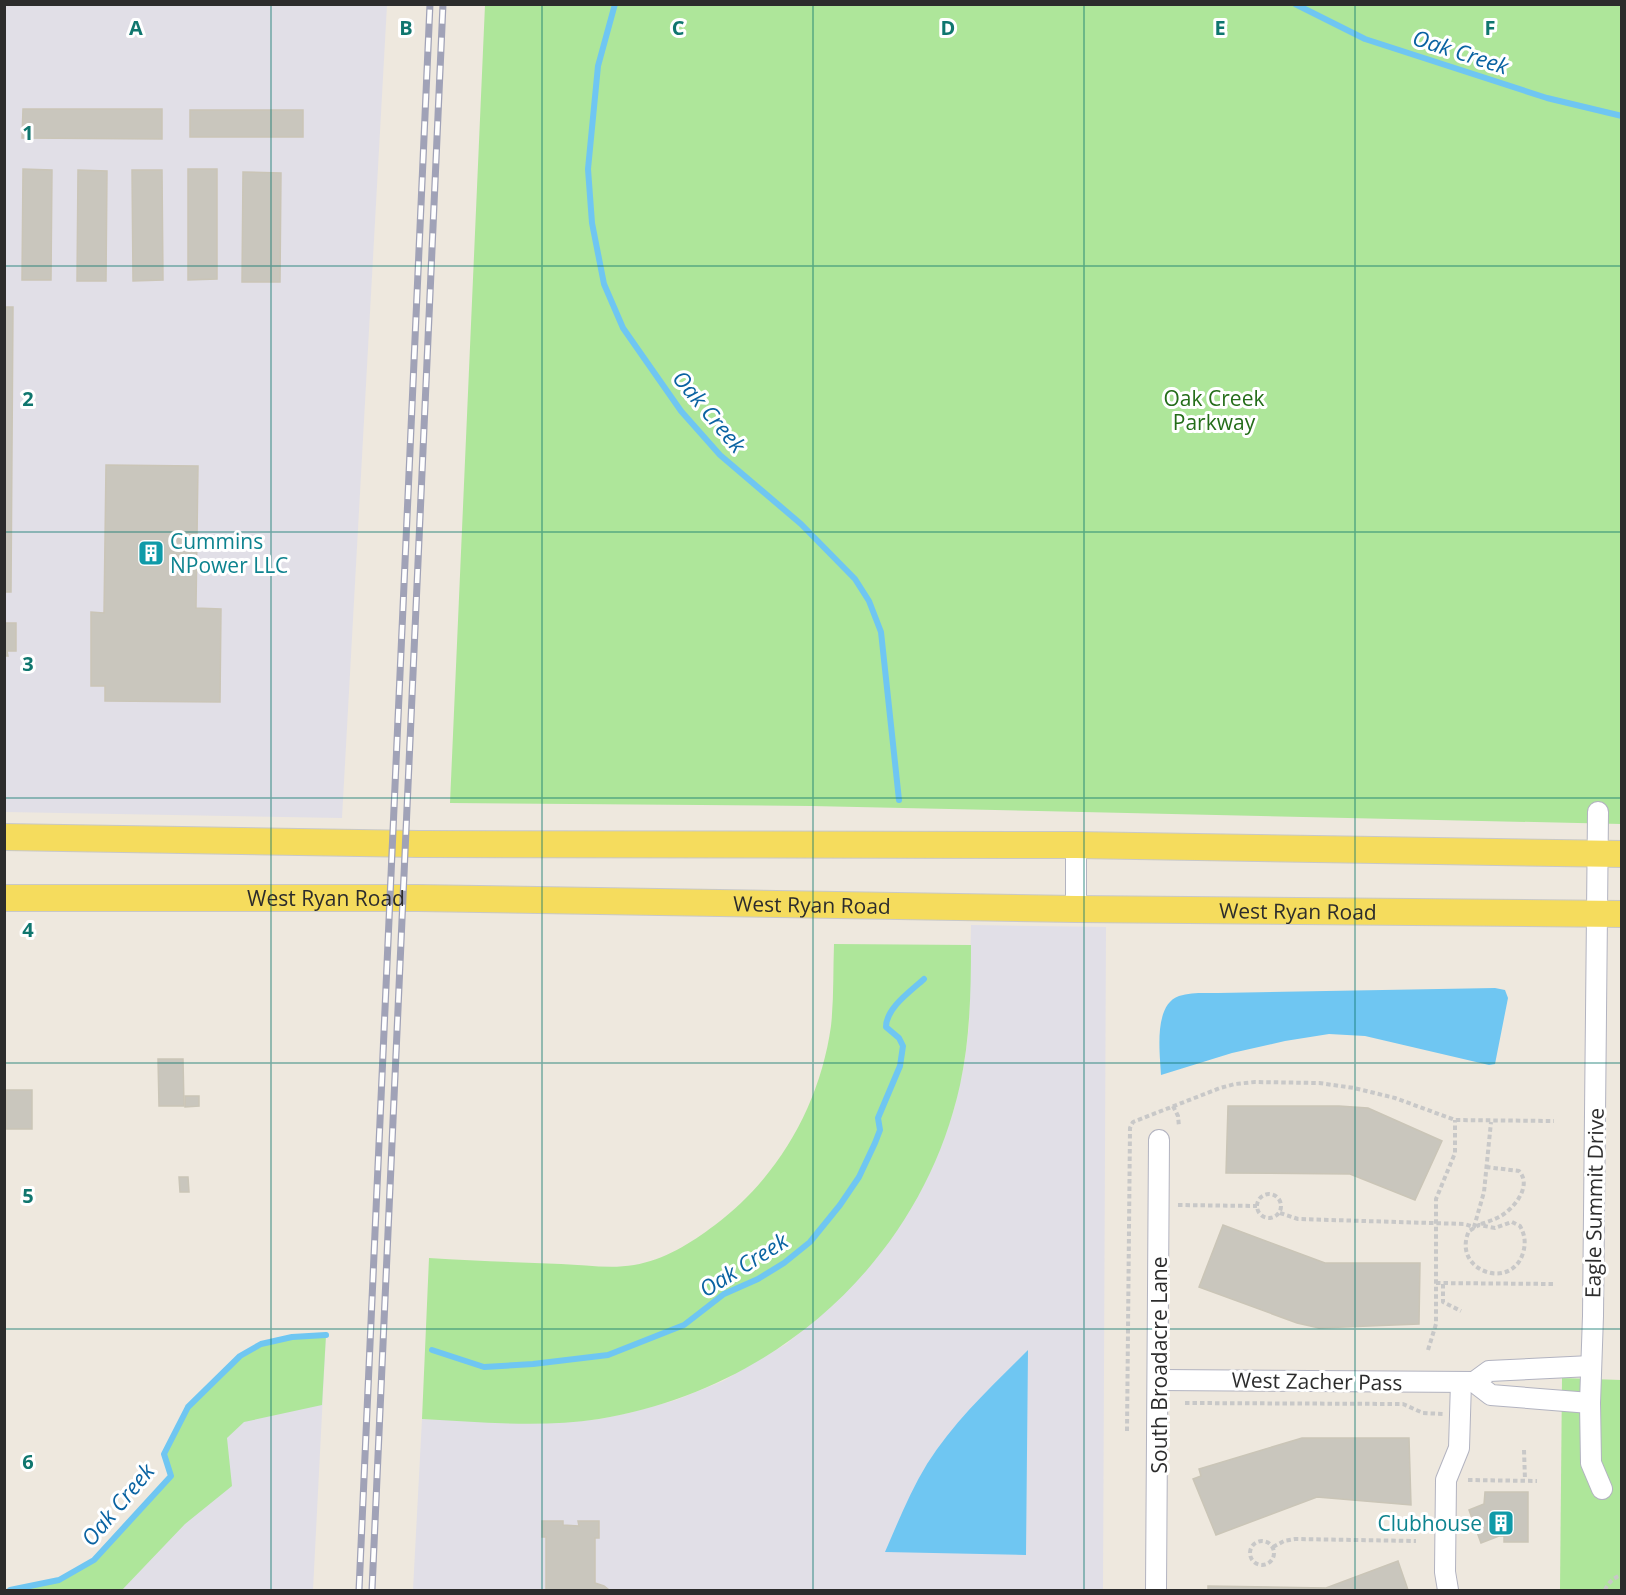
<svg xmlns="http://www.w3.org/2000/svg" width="1626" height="1595" font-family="'Open Sans',sans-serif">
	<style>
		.industrial { fill: #e1dfe7 }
		.green { fill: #aee69a }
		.water { fill: #6fc6f2 }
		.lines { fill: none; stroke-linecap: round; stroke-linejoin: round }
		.stream { stroke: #6fc6f2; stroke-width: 6 }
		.building { fill: #c9c6bd; stroke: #cac5b7; stroke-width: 1.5 }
		.minor-casing { stroke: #b2b3c0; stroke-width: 22 }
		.major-casing { stroke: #c8c8c8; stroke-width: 28 }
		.path { stroke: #c8c8c8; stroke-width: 4; stroke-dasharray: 4.5 3; stroke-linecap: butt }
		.minor { stroke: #fff; stroke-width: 20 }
		.major { stroke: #f5dc5d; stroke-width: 26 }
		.rail-casing { stroke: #a0a2b7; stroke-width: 7 }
		.rail { stroke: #fff; stroke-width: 4.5; stroke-dasharray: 14; stroke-linecap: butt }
		.grid { fill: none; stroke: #0f766e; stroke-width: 1.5; stroke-opacity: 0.55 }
		.labels { text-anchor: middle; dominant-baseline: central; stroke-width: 6; stroke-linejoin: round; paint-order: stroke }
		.park-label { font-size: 21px; fill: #246d19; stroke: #fff }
		.culture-label { font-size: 21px; fill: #0d838f; stroke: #fff; text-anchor: start }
		.street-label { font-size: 21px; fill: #2c2c2c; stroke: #fff }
		.water-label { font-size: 22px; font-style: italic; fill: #0a63a2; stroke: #fff }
		.grid-label { font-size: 20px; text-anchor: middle; font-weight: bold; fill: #0f766e; stroke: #fff; stroke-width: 6; stroke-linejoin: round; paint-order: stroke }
	</style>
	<rect width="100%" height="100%" fill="#eee8de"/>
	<g class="industrial">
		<polygon points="5,5 387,5 342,818 5,812"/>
		<polygon points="971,925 1106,927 1103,1590 413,1590 422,1419 555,1423 600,1419 633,1412 676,1400 723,1381 786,1344 834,1304 876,1258 896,1231 925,1182 943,1141 954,1109 964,1065 969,1026"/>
		<polygon points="326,1335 313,1590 10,1590 59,1580 94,1560 171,1476 164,1454 188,1407 240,1356 261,1344 292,1337"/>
	</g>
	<g class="green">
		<polygon points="485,5 1621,5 1621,824 811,806 450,803"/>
		<path d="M834,944l137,1c0,47 -1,94 -11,140 -39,176 -185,305 -361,334 -58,9 -119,3 -177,0l7,-161c44,3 88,4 132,6 24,1 50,5 73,1 30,-5 57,-22 81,-40 64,-48 105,-121 116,-199 3,-28 2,-55 3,-82z"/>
		<polygon points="326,1335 322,1405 244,1422 227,1438 232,1486 185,1524 122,1590 10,1590 59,1580 94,1560 171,1476 164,1454 188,1407 240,1356 261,1344 292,1337"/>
		<polygon points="1562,1378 1621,1380 1621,1590 1560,1590"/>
	</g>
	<g class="water">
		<path d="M1495,988l10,2 3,8 -13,66 -6,1 -124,-29 -36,-2 -44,7 -53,12 -71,22c-1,-21 -8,-70 18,-79 12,-4 27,-3 39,-3z"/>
		<path d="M1028,1350l-2,205 -141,-3c13,-30 25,-60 42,-88 27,-43 65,-78 101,-114z"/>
	</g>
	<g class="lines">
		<g class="stream">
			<polyline points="615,4 598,66 588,169 592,223 604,284 623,328 681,411 720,455 801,524 855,579 869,601 881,632 899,800"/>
			<polyline points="1295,4 1365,39 1547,98 1622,116"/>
			<path d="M432,1350l52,17 49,-3 75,-9 76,-30 40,-31 34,-15 26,-16 26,-21 30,-37 19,-28 16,-34 5,-13 -2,-12 22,-52 3,-20 -4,-8 -13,-11c0,-19 25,-36 38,-48"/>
			<polyline points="10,1590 59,1580 94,1560 171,1476 164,1454 188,1407 240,1356 261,1344 292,1337 326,1335"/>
		</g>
	</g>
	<g class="building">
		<polygon points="23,109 162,109 162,139 22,138"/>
		<rect x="190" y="110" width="113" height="27"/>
		<polygon points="23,169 52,170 51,280 22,280"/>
		<polygon points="188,169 217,169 217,279 188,280"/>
		<polygon points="78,170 107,171 106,281 77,281"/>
		<polygon points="132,170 162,170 163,280 133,281"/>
		<polygon points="243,172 281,173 280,282 242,282"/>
		<polygon points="4,307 13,307 11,592 4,592"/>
		<polygon points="106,465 198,466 196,608 221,609 220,702 105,701 105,686 91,686 91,612 104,613"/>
		<polygon points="4,623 16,623 16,651 7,651 8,656 4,656"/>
		<polygon points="158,1059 183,1059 184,1106 159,1106"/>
		<rect x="6" y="1090" width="26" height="39"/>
		<polygon points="185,1096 199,1096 199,1106 185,1107"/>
		<polygon points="1228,1106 1339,1106 1368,1108 1442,1141 1415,1200 1350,1174 1226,1173"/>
		<polygon points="179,1177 188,1177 189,1192 180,1192"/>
		<polygon points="1223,1225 1325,1263 1420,1263 1419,1324 1319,1328 1297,1323 1199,1287"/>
		<polygon points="1302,1438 1409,1438 1411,1505 1317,1497 1216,1535 1193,1479 1201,1476 1199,1469"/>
		<polygon points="1485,1492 1528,1492 1528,1542 1504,1542 1504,1536 1499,1536 1481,1543 1469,1510 1484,1504"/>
		<polygon points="542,1521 563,1521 563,1525 579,1526 578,1521 599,1521 599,1538 595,1538 595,1583 604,1586 609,1590 546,1590 546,1537 542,1537"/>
		<polygon points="1398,1561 1408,1590 1208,1590 1208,1586 1326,1588"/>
	</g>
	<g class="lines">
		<defs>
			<g id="minor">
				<polyline points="1598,812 1593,1316 1590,1403 1591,1463 1602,1489"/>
				<polyline points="1076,845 1076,909"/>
				<polyline points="1159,1380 1474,1382"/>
				<polyline points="1590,1403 1491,1395 1474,1382 1489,1371 1591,1366"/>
				<polyline points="1156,1590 1159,1140"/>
				<polyline points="1448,1590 1445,1572 1446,1480 1459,1448 1461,1382"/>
			</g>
			<g id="major">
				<polyline points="4,837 419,844 1076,845 1622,854"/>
				<path id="s1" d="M4,898h414l658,11 546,5"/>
			</g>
		</defs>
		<use href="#minor" class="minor-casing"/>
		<use href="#major" class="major-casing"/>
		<g class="path">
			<polyline points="1173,1106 1178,1116 1179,1127"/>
			<circle cx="1269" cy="1206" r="12"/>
			<polyline points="1178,1205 1257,1206"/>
			<polyline points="1280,1213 1298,1219 1464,1224 1474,1227 1484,1192 1491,1122"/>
			<path d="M1512,1222l8,4c5,9 6,17 3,27 -12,39 -72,17 -54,-22l10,-6 16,3z"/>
			<path d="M1481,1224c6,-2 12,-4 18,-7 14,-7 34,-31 20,-46l-33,-4"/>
			<polyline points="1436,1283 1553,1284"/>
			<polyline points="1443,1284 1443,1302 1461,1311"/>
			<polyline points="1428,1350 1436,1324 1436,1199 1455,1153 1455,1120"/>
			<polyline points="1185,1403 1403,1404 1423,1413 1443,1414"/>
			<polyline points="1127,1431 1130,1128 1133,1122 1220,1088 1235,1084 1255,1082 1319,1083 1354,1088 1395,1098 1455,1120 1554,1121"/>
			<polyline points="1524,1450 1525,1480"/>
			<polyline points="1468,1480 1537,1481"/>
			<circle cx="1262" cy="1553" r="12"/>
			<polyline points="1273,1547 1284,1541 1295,1539 1416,1541"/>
			<path d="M1605,1590c3,-7 9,-13 17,-15"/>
		</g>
		<use href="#minor" class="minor"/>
		<use href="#major" class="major"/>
		<defs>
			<g id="rail">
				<polyline points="359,1590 430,4"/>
				<polyline points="372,1590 443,4"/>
			</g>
		</defs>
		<use href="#rail" class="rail-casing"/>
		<use href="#rail" class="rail"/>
	</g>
	<path class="grid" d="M271,4v1586M542,4v1586M813,4v1586M1084,4v1586M1355,4v1586M4,266h1618M4,532h1618M4,798h1618M4,1063h1618M4,1329h1618"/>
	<defs>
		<symbol id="building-square" viewBox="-11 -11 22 22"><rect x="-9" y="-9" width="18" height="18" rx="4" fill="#0f9aa8" stroke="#fff"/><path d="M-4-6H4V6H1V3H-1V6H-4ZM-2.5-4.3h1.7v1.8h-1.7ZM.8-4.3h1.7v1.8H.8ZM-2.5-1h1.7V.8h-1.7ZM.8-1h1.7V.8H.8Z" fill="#fff"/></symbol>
	</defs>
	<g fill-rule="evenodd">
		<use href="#building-square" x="136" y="538" width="30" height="30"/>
		<use href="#building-square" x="1486" y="1508" width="30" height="30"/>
	</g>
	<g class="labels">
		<g class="park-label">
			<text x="1214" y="398">Oak Creek<tspan x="1214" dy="24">Parkway</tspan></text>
		</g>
		<g class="culture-label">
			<text x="170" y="541">Cummins<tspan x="170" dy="24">NPower LLC</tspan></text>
			<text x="1482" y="1523" text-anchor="end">Clubhouse</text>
		</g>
		<g class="street-label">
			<text stroke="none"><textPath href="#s1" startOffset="322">West Ryan Road</textPath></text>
			<text stroke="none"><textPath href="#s1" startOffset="808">West Ryan Road</textPath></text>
			<text stroke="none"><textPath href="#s1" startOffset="1294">West Ryan Road</textPath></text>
			<text transform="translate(1594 1203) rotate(-89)">Eagle Summit Drive</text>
			<text transform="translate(1159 1365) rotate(-90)">South Broadacre Lane</text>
			<text transform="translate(1317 1381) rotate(1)">West Zacher Pass</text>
		</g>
		<g class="water-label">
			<text transform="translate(1461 51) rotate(18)">Oak Creek</text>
			<text transform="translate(710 411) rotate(50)">Oak Creek</text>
			<text transform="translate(743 1264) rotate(-32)">Oak Creek</text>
			<text transform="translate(117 1504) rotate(-50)">Oak Creek</text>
		</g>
	</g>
	<g class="grid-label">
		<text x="136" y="35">A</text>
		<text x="406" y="35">B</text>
		<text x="678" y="35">C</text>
		<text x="948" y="35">D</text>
		<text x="1220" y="35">E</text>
		<text x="1490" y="35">F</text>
		<text x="28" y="140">1</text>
		<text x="28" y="406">2</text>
		<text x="28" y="671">3</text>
		<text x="28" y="937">4</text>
		<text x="28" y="1203">5</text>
		<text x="28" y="1469">6</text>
	</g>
	<rect width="1626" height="1595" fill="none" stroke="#2c2c2c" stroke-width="12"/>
</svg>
